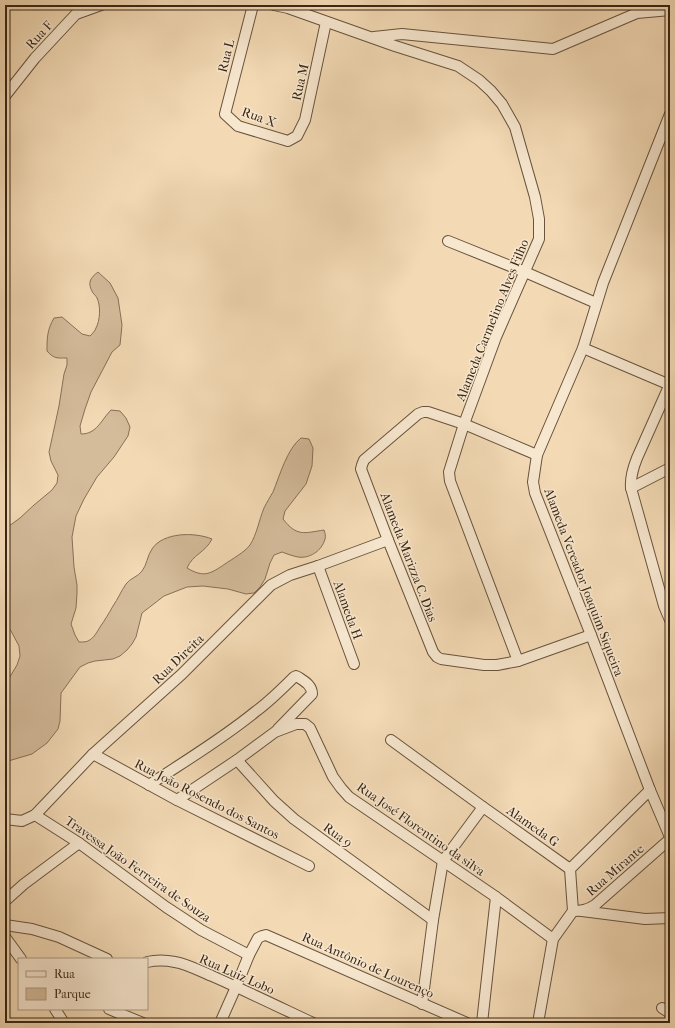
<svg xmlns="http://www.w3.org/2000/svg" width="675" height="1028" font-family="'IM FELL French Canon',serif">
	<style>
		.green { fill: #d4bb9a; stroke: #877058 }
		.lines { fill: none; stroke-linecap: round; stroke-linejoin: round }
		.minor-casing { stroke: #68533d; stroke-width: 12 }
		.minor { stroke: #f7e7cf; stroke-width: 10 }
		.labels { text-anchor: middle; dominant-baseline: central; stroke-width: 3; stroke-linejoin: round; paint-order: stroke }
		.street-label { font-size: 13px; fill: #3a2615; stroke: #f7e7cf }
	</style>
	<rect width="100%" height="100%" fill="#f3dab5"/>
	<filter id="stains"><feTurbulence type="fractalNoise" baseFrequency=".005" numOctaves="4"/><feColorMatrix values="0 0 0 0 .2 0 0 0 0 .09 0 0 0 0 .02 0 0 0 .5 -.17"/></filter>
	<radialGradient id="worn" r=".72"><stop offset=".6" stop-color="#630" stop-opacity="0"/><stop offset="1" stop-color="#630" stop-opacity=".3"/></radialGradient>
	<path class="green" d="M98,272l12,11 8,15 4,27 -2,20 -8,7 -21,40 -6,17 -5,17 1,8c16,0 20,-14 30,-24l9,1 6,7 4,9 -2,9 -14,21 -17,20 -13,22 -8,17 -4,21 2,30 3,18v8l-1,15 -5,16 4,11 4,7c3,0 7,0 9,-1 6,-3 9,-9 12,-14 5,-7 9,-14 13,-21 5,-7 8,-15 13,-22 4,-6 12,-7 16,-13 5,-6 5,-15 10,-22 11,-17 43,-17 60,-10 -7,14 -19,15 -25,29 17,10 23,6 38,-4 7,-5 20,-12 25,-19 7,-11 9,-25 14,-37 3,-6 6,-11 9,-16 7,-17 14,-43 28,-54l8,1 4,9 -1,18 -6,18 -21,27 -2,8c14,18 21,14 41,11 1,3 2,6 1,9 -3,12 -16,20 -27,18 -5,-1 -11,-3 -16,-5l-8,3 -4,8 -5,16 -5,8 -6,6 -8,1 -18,-5 -25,-3 -16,1 -23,9 -22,17 -6,24 -4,7 -5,6 -7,6 -7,3 -18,2 -7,2 -8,4 -19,26 -1,28 -2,8 -11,14 -15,11 -27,8v-77l12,-20 3,-9 -1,-10 -8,-15 -6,-7v-95l15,-11 14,-13 18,-15 5,-7 1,-8 -7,-14 -2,-9 10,-46 5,-32 3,-9v-7c-10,0 -13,1 -20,-7 0,-13 0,-21 7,-33l8,-1 20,17 8,2c3,-3 5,-5 6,-8 4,-7 5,-22 1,-30 -1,-2 -3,-4 -4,-5 -6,-10 -3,-15 5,-21z"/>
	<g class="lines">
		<defs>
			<g id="minor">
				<polyline points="253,5 225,114 238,126 288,141 297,136 305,120 326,22"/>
				<polyline points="274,5 288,8 395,46 458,66 479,80 491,91 502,104 515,127 535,197 539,219 539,239 496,337 464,424 449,472 450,481 518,661"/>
				<polyline points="374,37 402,34 553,49 637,13 670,10"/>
				<polyline points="5,96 35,58 76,14 101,5"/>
				<polyline points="670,114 603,283 583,348 537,455 533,482 535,493 591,635 650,790 670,837"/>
				<polyline points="448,241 525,272 596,303"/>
				<polyline points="583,348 670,385"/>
				<path d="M670,384l-33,74c-4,10 -7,19 -6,30l33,118 6,14"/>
				<polyline points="537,455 464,424 428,412 423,412 418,414 364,460 362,465 361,469 388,540 433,652 437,657 441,659 484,665 497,665 518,661 591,635"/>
				<polyline points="631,488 670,468"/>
				<polyline points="318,566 354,664"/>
				<polyline points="391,740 483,807 570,869 650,790"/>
				<polyline points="93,754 177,800 309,866"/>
				<polyline points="237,760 274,801 294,819 433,920"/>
				<path d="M149,785c36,-24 73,-46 106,-73 14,-10 26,-22 39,-35l2,-1 2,1c6,4 14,8 14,17l-34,35"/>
				<polyline points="177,800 237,760 275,732 296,724 305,724 310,728 333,777 341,788 349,797 496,897 553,939"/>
				<polyline points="35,815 79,843 166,907 201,930 249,955"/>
				<polyline points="5,819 22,821 35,815 93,754 182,674 271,585 290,575 318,566 388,540"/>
				<polyline points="5,901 24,884 79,843"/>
				<path d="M573,911c9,0 14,-1 22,-6l75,-66"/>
				<polyline points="582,911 645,919 670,918"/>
				<polyline points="5,925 32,929 59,937 107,959"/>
				<polyline points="5,937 21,959"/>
				<path d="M147,962c9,-2 18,-2 28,0 12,2 25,9 37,14 34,15 67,31 101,47"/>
				<polyline points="422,1004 433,920 443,861 483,807"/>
				<polyline points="662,1008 670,1013"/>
				<polyline points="55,1009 64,1023"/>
				<polyline points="109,1009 143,1023"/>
				<polyline points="220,1023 236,987 249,955 258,938 262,936 266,935 467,1023"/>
				<polyline points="482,1023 496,897"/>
				<polyline points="538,1023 553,939 573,911 570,869"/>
			</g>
		</defs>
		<use href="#minor" class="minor-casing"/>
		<use href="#minor" class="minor"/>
	</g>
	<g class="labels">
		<g class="street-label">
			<text transform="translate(39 35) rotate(-47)">Rua F</text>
			<text transform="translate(226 56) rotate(-76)">Rua L</text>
			<text transform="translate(300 82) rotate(-77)">Rua M</text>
			<text transform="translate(259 117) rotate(20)">Rua X</text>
			<text transform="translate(492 320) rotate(-68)">Alameda Carmelino Alves Filho</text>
			<text transform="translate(409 557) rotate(69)">Alameda Marizza C. Dias</text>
			<text transform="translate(584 582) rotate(69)">Alameda Vereador Joaquim Siqueira</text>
			<text transform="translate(348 610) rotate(70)">Alameda H</text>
			<text transform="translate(178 659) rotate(-44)">Rua Direita</text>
			<text transform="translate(207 799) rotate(27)">Rua João Rosendo dos Santos</text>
			<text transform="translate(533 826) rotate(35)">Alameda G</text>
			<text transform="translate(421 829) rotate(35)">Rua José Florentino da silva</text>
			<text transform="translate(338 835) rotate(36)">Rua 9</text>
			<text transform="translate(138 869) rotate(35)">Travessa João Ferreira de Souza</text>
			<text transform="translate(615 870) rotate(-41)">Rua Mirante</text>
			<text transform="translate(368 965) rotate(24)">Rua Antônio de Lourenço</text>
			<text transform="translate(237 974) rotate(24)">Rua Luiz Lobo</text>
		</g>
	</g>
	<rect width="675" height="1028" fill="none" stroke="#f3dab5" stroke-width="20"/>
	<rect x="6" y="6" width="663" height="1016" fill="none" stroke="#3a2615" stroke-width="2"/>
	<rect x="10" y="10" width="655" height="1008" fill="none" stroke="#3a2615"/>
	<rect x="18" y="958" width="130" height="52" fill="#f7e7cf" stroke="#ab9a85"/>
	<rect x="26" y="971" width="20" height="6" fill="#f7e7cf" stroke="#ab9a85"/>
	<text x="54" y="978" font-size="12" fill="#3a2615">Rua</text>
	<rect x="26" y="988" width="20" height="12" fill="#d4bb9a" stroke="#ab9a85"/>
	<text x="54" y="998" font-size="12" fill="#3a2615">Parque</text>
	<rect width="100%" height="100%" filter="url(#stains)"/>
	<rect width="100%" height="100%" fill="url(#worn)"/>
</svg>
